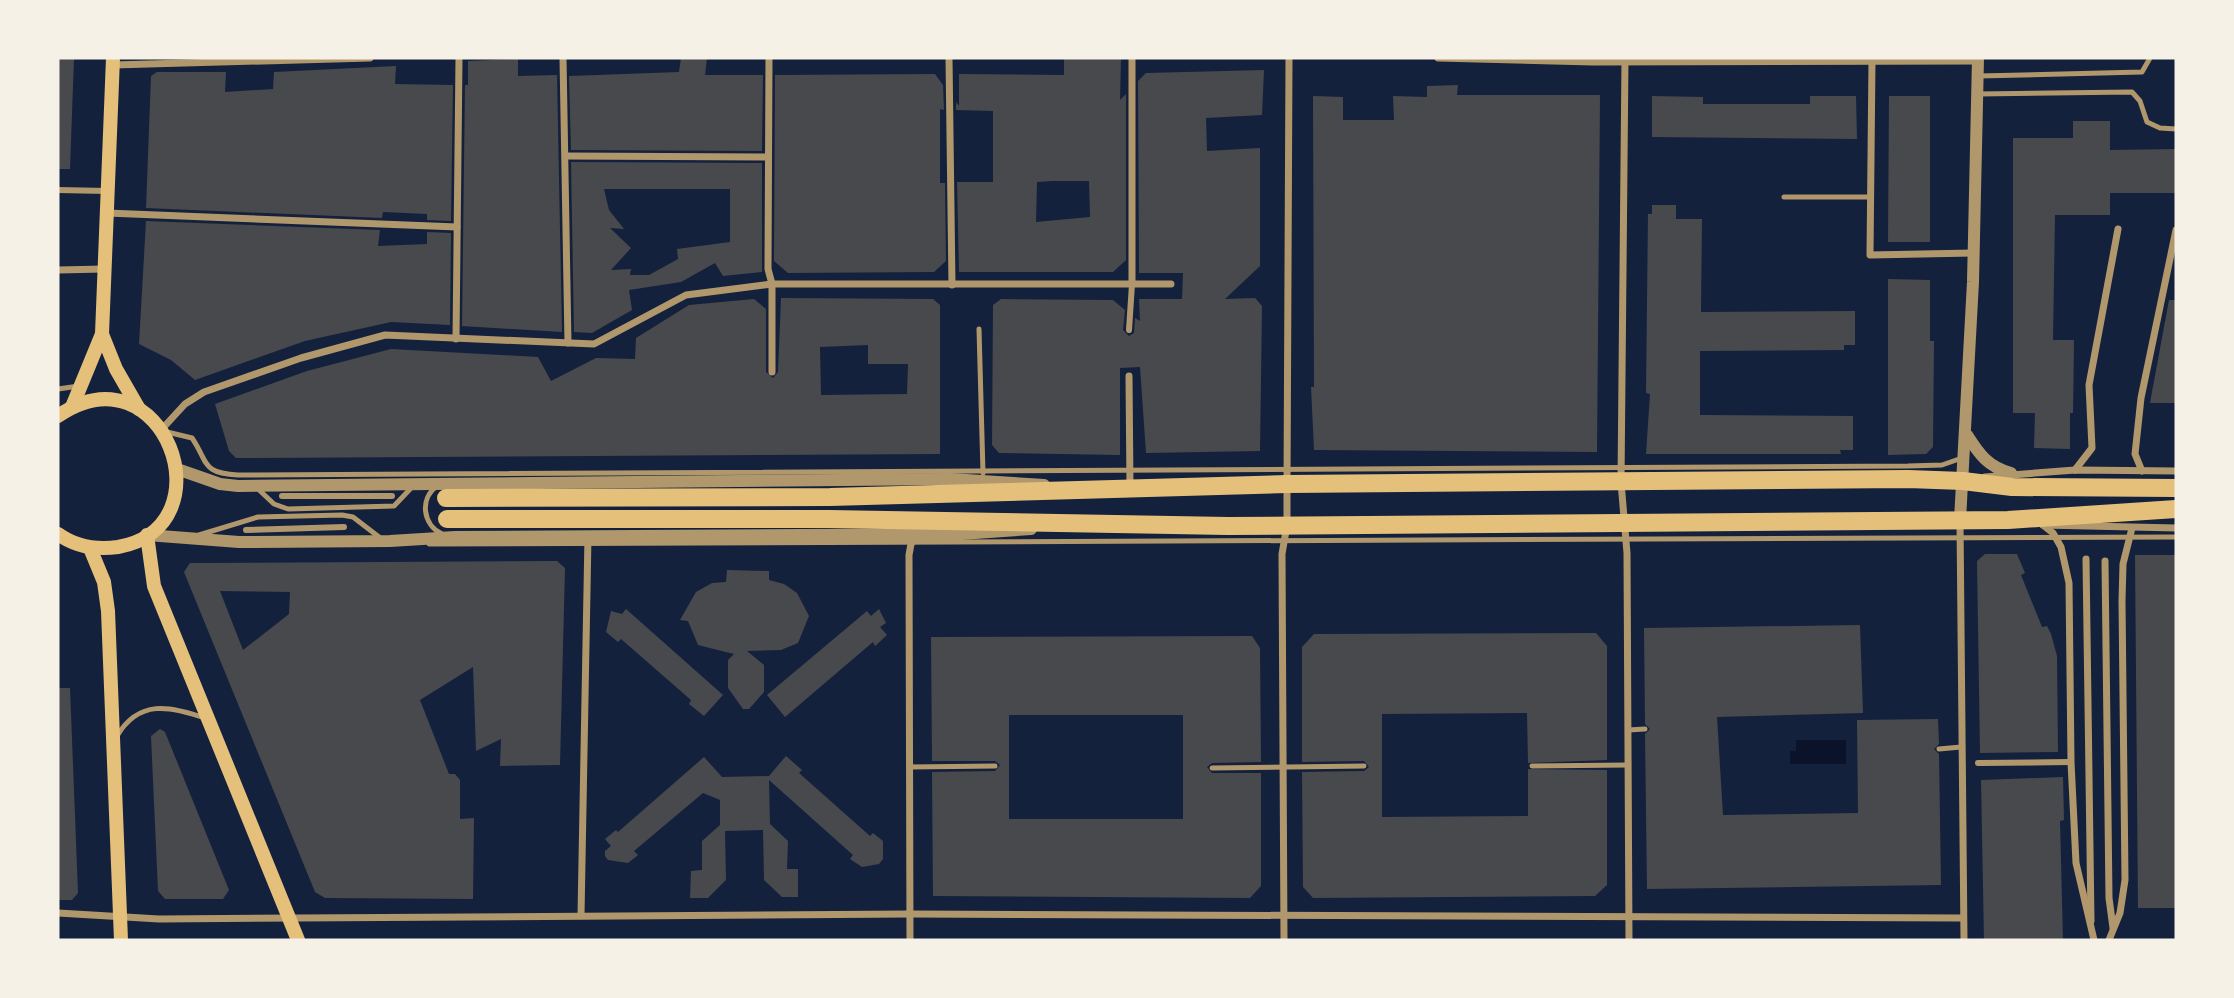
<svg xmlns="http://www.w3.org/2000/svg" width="2234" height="998" font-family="Poppins,sans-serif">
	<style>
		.water { fill: #0b132b }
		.building { fill: #48494c; fill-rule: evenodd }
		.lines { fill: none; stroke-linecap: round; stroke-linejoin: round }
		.service { stroke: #b1986c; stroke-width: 5 }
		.pedestrian { stroke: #b1986c; stroke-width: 6 }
		.minor { stroke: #b1986c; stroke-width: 7 }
		.tertiary { stroke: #b1986c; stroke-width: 12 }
		.secondary { stroke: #e5c07b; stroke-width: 14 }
		.primary { stroke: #e5c07b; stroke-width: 18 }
	</style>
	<rect width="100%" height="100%" fill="#14213d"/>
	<polygon class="water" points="1796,740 1846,740 1846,764 1790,764 1790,751 1796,751"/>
	<g class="building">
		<polygon points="58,58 74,58 70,169 58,169"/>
		<polygon points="681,58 707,58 705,75 763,75 762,151 571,150 569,76 679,72"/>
		<path d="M1064,58h57l-1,42 6,-6v166l-13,12h-154l-2,-90h36v-71l-37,-1v-8l3,4v-32l105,1zM1052,181h37l1,36 -54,5 1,-40z"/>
		<polygon points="518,59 518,76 557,75 562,332 462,326 465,85 468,85 468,61"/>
		<polygon points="396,66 395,84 453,85 451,221 427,220 427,214 383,212 382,218 146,208 151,76 157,72 226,72 225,92 273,89 274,72"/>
		<polygon points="1264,70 1262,115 1206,118 1207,151 1260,148 1260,266 1225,299 1255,298 1262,306 1260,451 1146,453 1140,367 1120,368 1120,455 999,453 992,445 993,305 1001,299 1113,300 1125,310 1123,330 1129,336 1134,333 1135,318 1140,321 1139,299 1182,299 1183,273 1139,273 1138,81 1146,73"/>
		<polygon points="935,74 943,85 944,110 940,109 940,183 945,183 946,261 934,272 788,273 774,261 775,75"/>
		<polygon points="1458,85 1457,95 1600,95 1597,452 1314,450 1311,387 1314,387 1313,96 1343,97 1343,120 1394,120 1393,96 1427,97 1427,86"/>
		<polygon points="1652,96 1703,97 1703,104 1810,104 1810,96 1856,96 1857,139 1652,137"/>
		<polygon points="1889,96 1930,96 1930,242 1888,242"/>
		<polygon points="2073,121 2110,121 2110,150 2176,149 2176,193 2110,193 2110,215 2055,215 2053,340 2074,340 2073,413 2070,413 2070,449 2034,448 2035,413 2013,413 2013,138 2073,138"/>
		<path d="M571,162l191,1v109l-39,4 -8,-13 -34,19 -52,8 3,20 -40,23 -18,-1zM604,189h126v53l-53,7 1,10 -29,16h-19l1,-6 -20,1 20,-22 -21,-20 14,1 -15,-19z"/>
		<polygon points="1652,205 1676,205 1676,219 1702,219 1701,312 1855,311 1855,345 1844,345 1844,350 1700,351 1700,415 1853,416 1853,450 1840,450 1841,454 1646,454 1650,394 1646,393 1648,214 1652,214"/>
		<polygon points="146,221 380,230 378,246 427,244 427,232 451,233 450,325 391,322 305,341 195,380 171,360 139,344"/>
		<polygon points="1888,279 1930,280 1930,341 1934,341 1933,447 1926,454 1888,455"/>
		<path d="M781,298l152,1 7,6v149l-704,4 -7,-7 -14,-47 92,-33 84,-22 147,8 13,24 45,-23 39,1 1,-21 53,-33 65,-6 12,10v63l7,6 5,-6zM868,345v19h40l-1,30 -86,1 -1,-48z"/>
		<polygon points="2169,300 2176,300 2176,403 2150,403"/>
		<polygon points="1985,554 2017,554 2025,573 2021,575 2042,627 2047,626 2051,634 2057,656 2058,752 1980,753 1977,561"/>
		<polygon points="2135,555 2176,555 2176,908 2138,908"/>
		<path d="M557,561l8,7 -5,197 -60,1 1,-27 -25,12 -3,-84 -53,33 29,74h6l5,6v39l14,-1 -1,81 -148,-1 -10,-6 -131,-320 6,-9zM220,591l70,1 -1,22 -46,36z"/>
		<polygon points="727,570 769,571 769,580 784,584 797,593 809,616 798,643 781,650 747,651 764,665 764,692 749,709 743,709 728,688 728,660 734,654 698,645 688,621 680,620 696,592 712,583 726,582"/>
		<polygon points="626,609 723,695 704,716 689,704 691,700 621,639 618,642 606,632 611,611 622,614"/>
		<polygon points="879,609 886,623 880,627 887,635 875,646 873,642 785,717 767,695 867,611 871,616"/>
		<polygon points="1860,625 1863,713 1717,717 1723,815 1858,813 1857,720 1938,719 1939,744 1934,749 1939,754 1941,885 1647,889 1645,734 1650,729 1645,724 1644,628"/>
		<polygon points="1596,633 1607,646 1607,760 1528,763 1527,713 1382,714 1382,817 1528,816 1528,769 1607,770 1607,885 1595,896 1313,898 1303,887 1302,772 1364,771 1369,767 1364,761 1302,762 1302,647 1314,634"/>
		<path d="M1252,636l8,12 1,114 -49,1 -5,4 5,6h49v113l-11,12 -317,-2 -1,-124 63,-1 5,-6 -5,-4h-63l-1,-124zM1009,715h174v104h-174z"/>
		<polygon points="58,688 70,688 78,893 72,900 58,900"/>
		<polygon points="160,729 165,732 229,890 223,899 165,899 158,891 151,736"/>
		<polygon points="786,756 802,770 799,773 870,836 873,833 883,841 883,859 879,864 862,867 850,859 853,855 769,780 770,824 788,841 787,869 798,869 798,897 782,897 764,880 763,830 725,831 726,880 708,898 690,898 691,871 702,870 702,841 720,825 720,800 703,793 634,851 638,855 628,863 608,860 605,856 605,851 611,846 605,839 616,830 618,832 704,757 722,777 769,776"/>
		<polygon points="2063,777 2064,820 2060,821 2063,940 1984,940 1981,780"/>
	</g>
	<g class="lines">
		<g class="service">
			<polyline points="1978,76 2142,72 2150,58"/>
			<polyline points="1979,94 2132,92 2140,101 2147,122 2160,128 2176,129"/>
			<polyline points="1784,197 1871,197"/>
			<polyline points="979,329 983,473"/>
			<polyline points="58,389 79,386"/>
			<path d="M163,431l29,7c17,25 9,35 46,37l1670,-9 34,-1 20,-7"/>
			<path d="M437,486c-18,13 -14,39 5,48"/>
			<polyline points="257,488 274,504 288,509 394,506 413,486"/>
			<polyline points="199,535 258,517 342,515 353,517 379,537"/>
			<polyline points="429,544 2176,537"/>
			<polyline points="1628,730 1645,729"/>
			<path d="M117,736c22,-37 53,-30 88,-18"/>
			<polyline points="1939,749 1961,747"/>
			<polyline points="1532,766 1628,765"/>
			<polyline points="909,767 995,766"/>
			<polyline points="1212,768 1364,766"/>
		</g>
		<g class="pedestrian">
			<polyline points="58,190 107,191"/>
			<polyline points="1129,330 1132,284"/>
			<polyline points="282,496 392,496"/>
			<polyline points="246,530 344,527"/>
			<polyline points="1978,763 2071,762"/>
		</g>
		<g class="minor">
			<polyline points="563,58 568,343"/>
			<polyline points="769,58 768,269 772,284 772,372"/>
			<polyline points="949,58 952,285"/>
			<polyline points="1132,58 1132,284"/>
			<polyline points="1438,58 1593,62 1978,61"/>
			<polyline points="1625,58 1621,482 1627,553 1629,940"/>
			<polyline points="1872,60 1870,255 1973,253"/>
			<polyline points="113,65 370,58"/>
			<polyline points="566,156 767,157"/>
			<polyline points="107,213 457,227"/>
			<polyline points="58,270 104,269"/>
			<polyline points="456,339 459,58"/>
			<polyline points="1129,376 1130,487"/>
			<polyline points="162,429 185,404 204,392 301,358 385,335 594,344 686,295 772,284 1171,284"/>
			<polyline points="2075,470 2092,448 2089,385 2118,229"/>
			<polyline points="2142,471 2135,454 2141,398 2176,230"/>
			<polyline points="1985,477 2075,470 2176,471"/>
			<polyline points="1960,521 1964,940"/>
			<polyline points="2043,525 2053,533 2061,547 2069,583 2071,762 2076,863 2094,940"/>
			<polyline points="2043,525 2176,528"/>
			<polyline points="2086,559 2091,921"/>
			<polyline points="2105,561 2109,898 2113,928"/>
			<polyline points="58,913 159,919 910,914 1963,918"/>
			<polyline points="581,915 588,536"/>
			<polyline points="910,940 909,555 911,544 919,535"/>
			<polyline points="1284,940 1282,554 1287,525 1287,484 1289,58"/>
			<polyline points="2109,940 2120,913 2125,880 2122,601 2123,564 2132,528"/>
		</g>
		<g class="tertiary">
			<path d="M1967,435c12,19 21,32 44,38"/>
			<polyline points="177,469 220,484 238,486 950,479 1044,485"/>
			<polyline points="1960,520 1973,282 1978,58"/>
			<polyline points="147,535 239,542 390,541 455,537 961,534 1031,529"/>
		</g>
		<g class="secondary">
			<polyline points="102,334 116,369 139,409"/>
			<polyline points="72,407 102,334 113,58"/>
			<path d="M58,416c105,-72 173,111 60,131 -22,3 -42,0 -60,-13"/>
			<polyline points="147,535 154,586 298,940"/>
			<polyline points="90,548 104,582 108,611 121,940"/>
		</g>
		<g class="primary">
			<polyline points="446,498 830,497 1287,484 1908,479 1963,481 2012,487 2176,488"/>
			<polyline points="447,519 829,519 1228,526 2008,520 2176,509"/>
		</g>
	</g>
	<rect width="2234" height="998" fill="none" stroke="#f6f1e7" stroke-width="119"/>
</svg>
